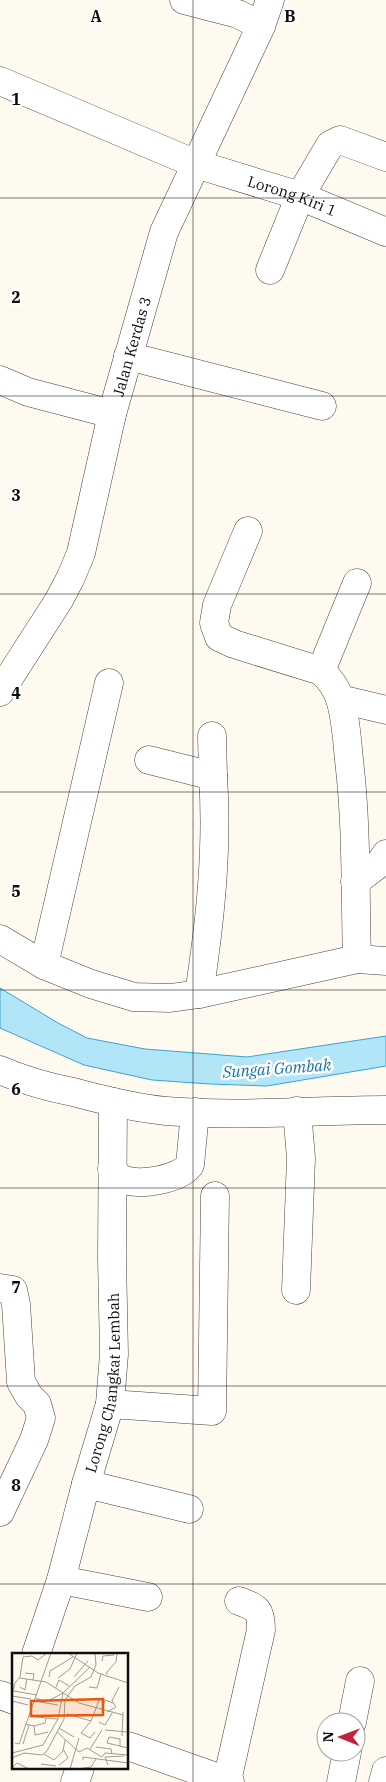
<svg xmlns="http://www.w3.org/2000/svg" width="386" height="1782" font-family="'IBM Plex Serif',serif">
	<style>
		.water { fill: #b3e5f8; stroke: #38a4d0 }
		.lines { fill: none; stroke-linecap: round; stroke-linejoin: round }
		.minor-casing { stroke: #414141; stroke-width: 29 }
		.minor { stroke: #fff; stroke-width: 28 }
		.grid { fill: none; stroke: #0e0e0e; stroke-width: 1; stroke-opacity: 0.55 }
		.labels { text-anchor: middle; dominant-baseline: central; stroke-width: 5; stroke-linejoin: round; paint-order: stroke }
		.street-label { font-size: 15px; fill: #0e0e0e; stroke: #fff }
		.water-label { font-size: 16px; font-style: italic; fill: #1474a3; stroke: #fff }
		.inset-road { fill: none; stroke: #9f9c95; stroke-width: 1 }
		.view { fill: #e8590c; fill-opacity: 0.15; stroke: #e8590c; stroke-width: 2.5 }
		.inset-edge { fill: none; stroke: #0e0e0e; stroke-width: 2.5 }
		.grid-label { font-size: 16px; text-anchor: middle; font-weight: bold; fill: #0e0e0e; stroke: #fff; stroke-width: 5; stroke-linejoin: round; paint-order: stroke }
	</style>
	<rect width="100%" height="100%" fill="#fffaef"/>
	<polygon class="water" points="0,988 58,1023 87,1038 145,1049 247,1057 386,1036 386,1066 267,1086 210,1084 152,1080 84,1065 0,1028"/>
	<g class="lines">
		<defs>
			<g id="minor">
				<polyline points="184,0 238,14 261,26"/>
				<path id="s1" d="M0,81l196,83 104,32 86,36"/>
				<polyline points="270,270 300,196 330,145 340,140 386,157"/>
				<polyline points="128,356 322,406"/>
				<polyline points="0,380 28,392 112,414"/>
				<path d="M248,531l-31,74 -3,18 5,14 15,7 87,27c9,8 15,16 19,28 6,19 7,41 9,61 8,66 6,133 8,199"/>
				<polyline points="321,671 357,583"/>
				<path id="s2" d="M0,692l59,-92 12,-23 10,-24 31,-139 52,-182 97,-206 9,-26"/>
				<polyline points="340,699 386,710"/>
				<polyline points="212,736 213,776"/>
				<path d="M149,760l64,16c5,73 -3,146 -14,218"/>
				<polyline points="355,882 380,863 386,854"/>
				<polyline points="0,939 44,965 91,984 134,997 170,998 199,994 357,959 386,961"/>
				<polyline points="44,965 109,683"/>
				<path d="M0,1070c23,10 48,17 73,22 30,8 61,16 93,19 73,6 147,-1 220,-1"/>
				<path d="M112,1169c3,3 5,7 8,9 18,9 58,2 70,-13l5,-53"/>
				<polyline points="0,1288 13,1290 16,1304 21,1382 29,1396 37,1404 41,1418 34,1440 0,1512"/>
				<polyline points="296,1290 301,1158 297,1111"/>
				<polyline points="110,1404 212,1411 215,1196"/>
				<polyline points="86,1484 189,1509"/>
				<polyline points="61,1580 148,1597"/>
				<path id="s3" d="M36,1654l25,-74 25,-96 24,-80 4,-50 -2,-96 1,-156"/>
				<polyline points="0,1695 14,1700"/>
				<polyline points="352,1722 360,1681"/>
				<polyline points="128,1746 230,1782"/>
				<path d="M227,1781l34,-151c0,-21 -4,-22 -22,-29"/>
				<polyline points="75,1782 80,1768"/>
				<polyline points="341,1782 347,1752"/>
				<polyline points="383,1782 386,1771"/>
			</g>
		</defs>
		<use href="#minor" class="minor-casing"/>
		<use href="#minor" class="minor"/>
	</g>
	<path class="grid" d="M193,0v1782M0,198h386M0,396h386M0,594h386M0,792h386M0,990h386M0,1188h386M0,1386h386M0,1584h386"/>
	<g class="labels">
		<g class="street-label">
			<text stroke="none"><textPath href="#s1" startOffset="314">Lorong Kiri 1</textPath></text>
			<text stroke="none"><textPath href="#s2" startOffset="374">Jalan Kerdas 3</textPath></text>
			<text stroke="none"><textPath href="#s3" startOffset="281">Lorong Changkat Lembah</textPath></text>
		</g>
		<g class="water-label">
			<text transform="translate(277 1068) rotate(-4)">Sungai Gombak</text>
		</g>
	</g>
	<g transform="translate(12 1653)">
		<rect width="116" height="116" fill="#fffaef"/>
		<path class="inset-road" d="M56,0l30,20 30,10M90,8l1,-5 11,-1M13,20l9,1 -1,6M96,21l-2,-1 10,-11 1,-8M37,24l1,-6 23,-14M62,24l14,-16M8,25l26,4 33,21 44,12M46,25l12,-9 7,-16M8,34l5,3 2,-11M44,34l3,-7 10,6M77,34l8,1 4,-14M2,38l23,4M0,42l3,-12 5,-6 3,-20 9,-1 6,4 9,-7M0,43l19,3M24,45l10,4 17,-9M0,48l16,4M22,48l24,4M90,57l3,-10 8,3M95,59l9,-5 -4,-6 7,-14M55,61l24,7M17,63l17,2M87,69l6,3 7,-12M14,71l8,2 11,-3 1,-5 12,1M22,73l1,9 13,-3M47,75l15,9M93,77l23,2M45,79l22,20 8,-4 15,9 3,-4 23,2M83,79l-5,6 -9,-5 10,-12 9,-23M110,83l1,-24M3,90l4,1 32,-91M11,91l6,-19M108,93v-7l-11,-2 -2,6 21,5M84,94l15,2 1,5M78,96l12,-19M0,100l31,-8 15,-26 5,-26 27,-26M32,101l10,6 9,-9 2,-11M0,105l12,-5 18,2 5,-4 17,-32 1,-19 10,-14 16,-9 5,-12 -1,-12M71,107v-3l45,6M29,111l15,2M47,112l9,-7 -5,-9M96,112l-3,-8 19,-1M0,115l5,-5 12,6M58,116l9,-31M66,116l13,-2 5,-8"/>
		<path class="view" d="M91,46v16l-72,1v-15z"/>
		<rect width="116" height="116" class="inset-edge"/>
	</g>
	<g class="grid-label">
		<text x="96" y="22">A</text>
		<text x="290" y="22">B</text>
		<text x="16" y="105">1</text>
		<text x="16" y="303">2</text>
		<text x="16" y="501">3</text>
		<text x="16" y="699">4</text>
		<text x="16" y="897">5</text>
		<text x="16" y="1095">6</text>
		<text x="16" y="1293">7</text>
		<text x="16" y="1491">8</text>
	</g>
	<g transform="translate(341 1737) rotate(271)"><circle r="24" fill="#ffffff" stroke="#9f9f9f"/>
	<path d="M0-4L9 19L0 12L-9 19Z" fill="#c2223b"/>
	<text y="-8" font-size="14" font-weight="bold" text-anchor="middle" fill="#0e0e0e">N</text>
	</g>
</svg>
